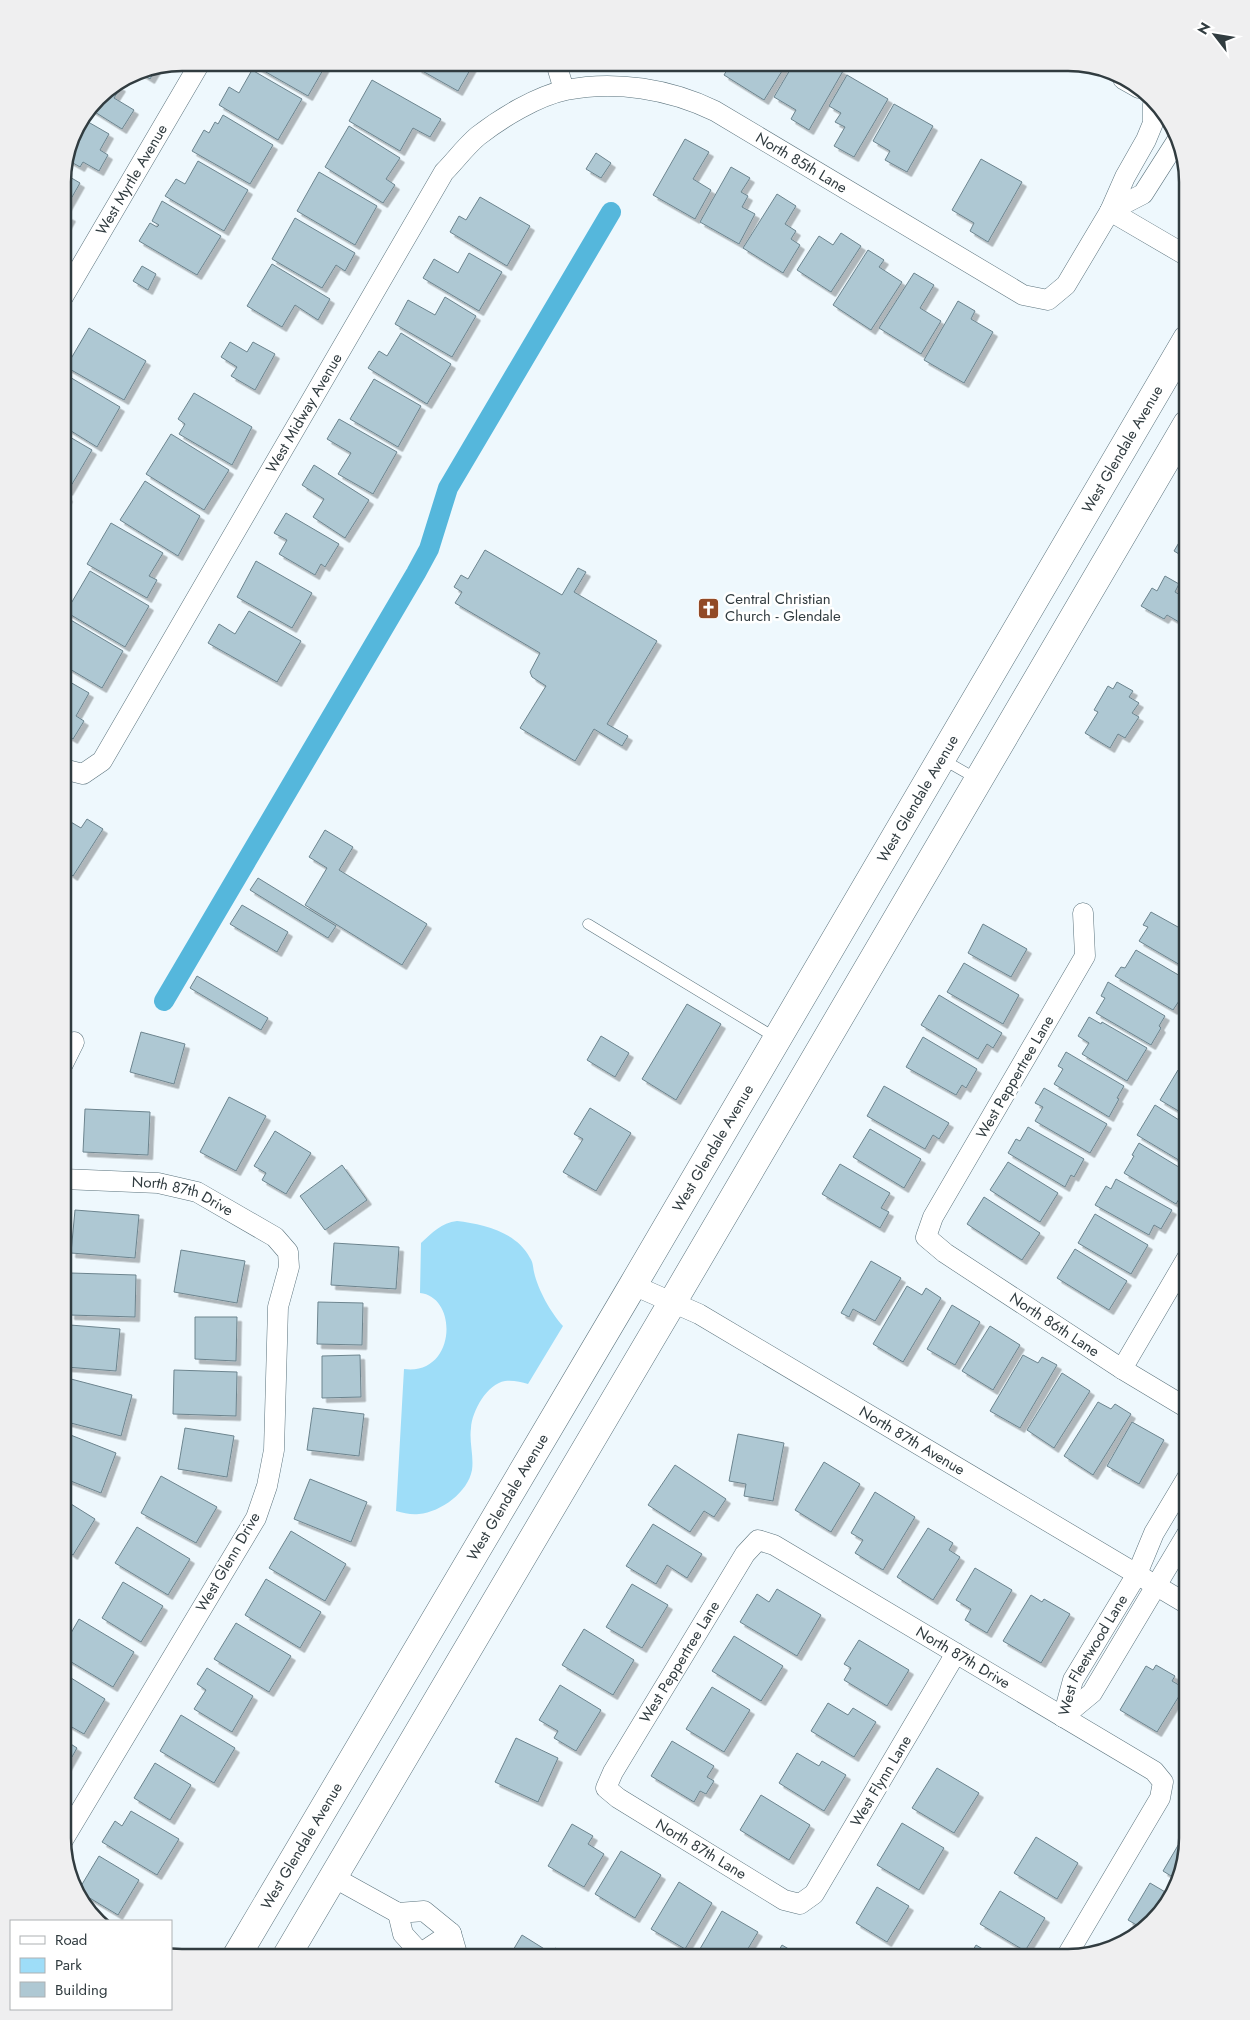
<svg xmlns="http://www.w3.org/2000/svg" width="1250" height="2020" font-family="Jost,sans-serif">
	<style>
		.green { fill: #9eddf8 }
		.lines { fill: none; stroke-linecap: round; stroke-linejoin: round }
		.canal { stroke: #55b7dc; stroke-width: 20 }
		.building { fill: #aec8d3; stroke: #6c848e; filter: url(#shadow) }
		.lane-casing { stroke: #5b737d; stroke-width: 11 }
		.street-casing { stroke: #5b737d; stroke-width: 21 }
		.secondary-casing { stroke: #5b737d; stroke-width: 29 }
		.lane { stroke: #fff; stroke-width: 10 }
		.street { stroke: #fff; stroke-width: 20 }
		.secondary { stroke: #fff; stroke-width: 28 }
		.labels { text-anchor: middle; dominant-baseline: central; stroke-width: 5; stroke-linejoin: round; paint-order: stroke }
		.street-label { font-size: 15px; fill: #313c40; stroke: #fff }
		.poi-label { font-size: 15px; fill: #313c40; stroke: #fff; text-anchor: start }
		.rim { fill: none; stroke: #313c40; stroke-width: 2.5 }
	</style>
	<defs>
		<filter id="shadow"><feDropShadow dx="4.5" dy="4.5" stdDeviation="0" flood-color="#0004"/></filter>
	</defs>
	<rect width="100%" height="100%" fill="#eef8fd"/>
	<path class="green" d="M457,1221c26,3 60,11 73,37 3,4 3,9 4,14 4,18 17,41 29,54l-35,58c-7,-2 -15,-4 -23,-3 -18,3 -33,30 -34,47 -2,14 3,28 1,42 -4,22 -31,42 -53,44 -8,1 -15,-1 -23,-3l8,-142c52,7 55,-72 16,-76l1,-50c12,-11 20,-20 36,-22z"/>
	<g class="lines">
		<polyline class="canal" points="164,1001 416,573 429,549 448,488 611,212"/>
	</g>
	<g class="building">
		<polygon points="250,63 327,63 308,96"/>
		<polygon points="420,63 474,63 458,91 417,68"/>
		<polygon points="731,63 787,63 764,100 724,75"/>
		<polygon points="794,63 829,63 843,71 809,130 791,119 796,110 774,97"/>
		<polygon points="157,67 150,79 137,71"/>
		<polygon points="252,70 302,99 278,140 219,105 229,87 239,93"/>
		<polygon points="847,75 888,99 854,157 834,146 845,127 835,122 841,113 829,106"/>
		<polygon points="372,80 441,119 430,137 413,128 400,151 349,121"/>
		<polygon points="117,85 121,87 114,98 134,110 122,129 90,109 98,97"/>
		<polygon points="894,104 933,126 907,172 885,160 890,151 873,141"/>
		<polygon points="223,115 273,145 250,184 192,151 204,130 209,133 215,122 218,124"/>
		<polygon points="83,119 109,134 100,150 108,155 99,171 83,162 80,167 66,159 72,136"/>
		<polygon points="349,126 400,158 386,179 395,185 383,203 325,167"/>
		<polygon points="685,139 709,152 693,179 711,190 695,219 653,195"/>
		<polygon points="596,153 611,163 601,178 586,169"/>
		<polygon points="981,159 1022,182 988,242 970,231 974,223 952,210"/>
		<polygon points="198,161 248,190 224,231 165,196 176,179 185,184"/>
		<polygon points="731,167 750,178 741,192 748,196 742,207 755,214 739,244 700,222"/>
		<polygon points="319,172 377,206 355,245 297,211"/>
		<polygon points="63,173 80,183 63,213 71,217 65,228 63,227"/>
		<polygon points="777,194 796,206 785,224 796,231 791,239 800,245 783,273 743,248"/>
		<polygon points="480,197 530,226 507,266 450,232 459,216 466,220"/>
		<polygon points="162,201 221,236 197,275 139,241 150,223 157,227 159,225 152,221"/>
		<polygon points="295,218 355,253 345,271 336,265 322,288 272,259"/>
		<polygon points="841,233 861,246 831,292 797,270 819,236 833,245"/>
		<polygon points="868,250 884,260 879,267 902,282 871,330 833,305"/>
		<polygon points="469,253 502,272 479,311 423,278 434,259 458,273"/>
		<polygon points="272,264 330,299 318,320 295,305 282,327 247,306"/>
		<polygon points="142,266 156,274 148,290 133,281"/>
		<polygon points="914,273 934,285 920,308 941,321 921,354 879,328"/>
		<polygon points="445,297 476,316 452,357 395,324 408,300 435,315"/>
		<polygon points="958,301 975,311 971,319 993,332 964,383 924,360"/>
		<polygon points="89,328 146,361 124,400 66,367"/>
		<polygon points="401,333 451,364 427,404 368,368 379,351 387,356"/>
		<polygon points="230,342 247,352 253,342 275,354 255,390 231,376 237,367 221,357"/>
		<polygon points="63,373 120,407 97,447 63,426"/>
		<polygon points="374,379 421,406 398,447 350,419"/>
		<polygon points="194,393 252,427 232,465 179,434 185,424 178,419"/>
		<polygon points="339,419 397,452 373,494 338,474 351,453 327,439"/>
		<polygon points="63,433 92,450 68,491 63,488"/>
		<polygon points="171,434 229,470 204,510 146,474"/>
		<polygon points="314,465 369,500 345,538 313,517 324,499 302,485"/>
		<polygon points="145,481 200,516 178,556 120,520"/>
		<polygon points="63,494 68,497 63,507"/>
		<polygon points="286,513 339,544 325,567 321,564 315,575 279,554 287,540 274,533"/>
		<polygon points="111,523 163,553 149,576 157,580 147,598 87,564"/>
		<polygon points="1187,529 1187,559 1174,551"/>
		<polygon points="485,550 562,595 578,568 586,572 574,592 657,641 607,724 628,736 622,746 594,729 575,761 520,728 546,686 532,677 530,672 540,653 455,603 462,592 454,587 461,575 468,579"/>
		<polygon points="256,561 312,593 292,628 237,597"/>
		<polygon points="90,571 149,606 125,647 66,612"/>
		<polygon points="1165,576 1179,584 1175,592 1187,599 1187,607 1179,622 1167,615 1164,619 1141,606 1152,588 1157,591"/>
		<polygon points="249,611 301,641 277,682 208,643 219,624 235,634"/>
		<polygon points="64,616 123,651 102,688 63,665"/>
		<polygon points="63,678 89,693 76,716 84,721 73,739 63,733"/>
		<polygon points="1117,682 1133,691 1129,697 1139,703 1132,713 1139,717 1125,738 1118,734 1110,748 1085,733 1098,712 1094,710 1108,686 1113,689"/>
		<polygon points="64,818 81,828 87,819 103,829 73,876 63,869 63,821"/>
		<polygon points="325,830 353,847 339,870 427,924 402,965 305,905 327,868 309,857"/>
		<polygon points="258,878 336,926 328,938 250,890"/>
		<polygon points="242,905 288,932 277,952 230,924"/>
		<polygon points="1151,912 1187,932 1187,969 1139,941 1148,927 1143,925"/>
		<polygon points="983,924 1027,949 1011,977 968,953"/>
		<polygon points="1136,950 1187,980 1187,989 1173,1010 1115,976 1121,967 1125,968"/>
		<polygon points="964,963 1019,995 1003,1024 947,992"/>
		<polygon points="197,976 268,1018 261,1030 190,988"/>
		<polygon points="1108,982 1165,1016 1159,1026 1161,1028 1151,1045 1096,1013 1105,998 1101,996"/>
		<polygon points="939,995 1002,1033 993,1048 987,1044 978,1059 921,1025"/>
		<polygon points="687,1004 721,1024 676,1100 642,1079"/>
		<polygon points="1089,1017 1101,1024 1102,1022 1147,1048 1127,1081 1082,1054 1089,1043 1078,1036"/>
		<polygon points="141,1032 185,1044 174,1084 130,1072"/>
		<polygon points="601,1036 629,1053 615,1077 587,1060"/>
		<polygon points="923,1037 977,1069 966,1088 962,1085 956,1095 906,1067"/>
		<polygon points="1066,1052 1124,1086 1117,1098 1119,1099 1109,1117 1054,1084 1063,1069 1058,1066"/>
		<polygon points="1178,1070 1187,1076 1187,1116 1160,1100"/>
		<polygon points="884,1086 949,1123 939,1139 933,1135 925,1149 867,1116"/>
		<polygon points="1044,1088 1107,1124 1090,1153 1035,1121 1043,1107 1035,1103"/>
		<polygon points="229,1097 266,1116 236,1171 200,1152"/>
		<polygon points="1155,1105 1187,1125 1187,1165 1137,1135"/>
		<polygon points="590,1108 631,1133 596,1191 563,1172 583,1139 574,1134"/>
		<polygon points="85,1109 150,1112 148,1155 83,1152"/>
		<polygon points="1028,1127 1084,1159 1074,1177 1071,1175 1065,1187 1008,1153 1016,1139 1020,1141"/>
		<polygon points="870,1129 921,1159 904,1188 853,1157"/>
		<polygon points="275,1131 311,1153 286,1194 262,1180 266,1173 254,1166"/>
		<polygon points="1139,1143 1187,1172 1180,1187 1183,1188 1180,1193 1182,1194 1176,1204 1124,1173 1134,1156 1132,1155"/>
		<polygon points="1008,1162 1058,1193 1040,1222 990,1190"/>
		<polygon points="840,1164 890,1193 881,1208 889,1212 880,1228 822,1194"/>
		<polygon points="342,1165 367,1200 325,1230 300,1196"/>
		<polygon points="1116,1179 1172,1210 1161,1229 1154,1225 1149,1235 1095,1205 1106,1186 1111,1189"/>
		<polygon points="984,1197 1040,1233 1022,1260 967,1224"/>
		<polygon points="75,1210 139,1215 135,1258 71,1253"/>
		<polygon points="1095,1214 1148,1245 1131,1274 1078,1243"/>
		<polygon points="334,1243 399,1247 396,1289 331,1285"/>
		<polygon points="1075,1249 1127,1281 1109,1310 1057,1278"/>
		<polygon points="181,1250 245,1261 237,1303 174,1292"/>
		<polygon points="871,1261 901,1278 875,1321 853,1309 849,1317 841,1313"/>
		<polygon points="71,1273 136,1275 135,1317 70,1315"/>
		<polygon points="907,1286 922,1295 926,1288 941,1298 903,1362 873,1344"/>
		<polygon points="318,1302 363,1303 362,1345 317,1344"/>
		<polygon points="952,1305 980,1322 955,1365 927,1349"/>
		<polygon points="195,1317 237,1317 236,1361 195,1359"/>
		<polygon points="70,1325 120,1329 116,1371 66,1367"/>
		<polygon points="990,1326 1020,1345 993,1390 962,1371"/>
		<polygon points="360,1355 361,1397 322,1398 322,1356"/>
		<polygon points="1023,1355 1038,1363 1042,1357 1057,1365 1020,1428 990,1411"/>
		<polygon points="174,1370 237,1372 236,1416 173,1414"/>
		<polygon points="1062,1373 1090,1391 1054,1448 1027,1430"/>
		<polygon points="71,1379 132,1395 121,1436 63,1421 63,1411"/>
		<polygon points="1098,1402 1111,1409 1115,1404 1131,1414 1093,1475 1064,1456"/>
		<polygon points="313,1408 364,1414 359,1456 307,1450"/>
		<polygon points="1132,1422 1164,1440 1139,1484 1107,1466"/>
		<polygon points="185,1428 234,1436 227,1477 178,1469"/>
		<polygon points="63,1432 116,1453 101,1493 63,1478"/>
		<polygon points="738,1434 784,1443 773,1501 744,1496 746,1484 729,1481"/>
		<polygon points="824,1462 860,1484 831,1532 795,1510"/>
		<polygon points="675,1465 726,1499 714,1517 704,1511 690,1532 648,1505"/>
		<polygon points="161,1476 217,1507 196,1543 141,1513"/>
		<polygon points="310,1479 367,1502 351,1542 294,1519"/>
		<polygon points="875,1492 915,1517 883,1570 855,1553 863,1540 851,1533"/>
		<polygon points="63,1499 95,1519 73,1555 63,1548"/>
		<polygon points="653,1524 702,1554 687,1578 667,1565 656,1584 626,1566"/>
		<polygon points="137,1527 190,1559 168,1595 115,1563"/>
		<polygon points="928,1528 953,1543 949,1550 960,1557 933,1600 897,1577"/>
		<polygon points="291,1531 346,1564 325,1601 269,1568"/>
		<polygon points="975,1568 1012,1590 987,1633 965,1620 971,1609 956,1600"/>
		<polygon points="266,1579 321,1612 300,1648 245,1615"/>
		<polygon points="123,1582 163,1606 141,1642 102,1618"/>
		<polygon points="632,1584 668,1605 642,1648 606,1627"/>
		<polygon points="777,1589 821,1615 797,1656 740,1622 757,1594 769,1602"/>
		<polygon points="1031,1595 1042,1602 1044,1599 1070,1614 1041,1663 1003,1641"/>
		<polygon points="79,1619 134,1652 113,1687 63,1657 63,1647"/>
		<polygon points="236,1623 291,1656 269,1692 214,1659"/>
		<polygon points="584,1629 634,1660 613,1695 562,1665"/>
		<polygon points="734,1636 783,1666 761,1701 712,1671"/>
		<polygon points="859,1640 909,1670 887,1706 844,1680 851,1668 844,1664"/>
		<polygon points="1156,1665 1175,1676 1172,1681 1184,1688 1157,1732 1120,1710 1146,1666 1153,1670"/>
		<polygon points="207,1668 253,1696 232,1732 194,1709 206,1690 197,1684"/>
		<polygon points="63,1673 105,1699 84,1734 63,1722"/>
		<polygon points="560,1685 601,1710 576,1751 554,1738 558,1731 539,1720"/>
		<polygon points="712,1687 750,1710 724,1752 686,1729"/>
		<polygon points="828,1703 848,1715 853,1708 876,1722 854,1757 811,1731"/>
		<polygon points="181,1715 235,1748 214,1783 160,1751"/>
		<polygon points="1187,1718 1187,1732 1181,1727"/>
		<polygon points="516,1738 558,1758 538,1802 495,1782"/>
		<polygon points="63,1739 77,1748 63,1773"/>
		<polygon points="672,1741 714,1766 707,1777 714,1781 706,1794 700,1791 694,1802 651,1776"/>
		<polygon points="797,1753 819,1766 822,1761 846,1775 824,1811 779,1783"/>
		<polygon points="155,1763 191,1785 170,1820 134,1798"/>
		<polygon points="937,1768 979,1793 954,1833 912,1808"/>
		<polygon points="761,1795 810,1825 789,1860 740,1830"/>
		<polygon points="131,1811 179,1839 157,1875 102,1842 115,1821 122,1826"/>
		<polygon points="902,1823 944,1848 919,1890 877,1865"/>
		<polygon points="572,1824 593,1836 588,1844 604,1854 584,1887 548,1866"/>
		<polygon points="1187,1830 1187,1838 1176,1879 1163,1871"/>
		<polygon points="1036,1837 1078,1863 1057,1899 1014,1873"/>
		<polygon points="621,1851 661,1875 635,1918 595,1894"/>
		<polygon points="99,1856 139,1880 118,1915 78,1891"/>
		<polygon points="679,1882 712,1903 685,1949 651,1929"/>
		<polygon points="1150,1883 1172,1896 1140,1927 1128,1920"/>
		<polygon points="877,1887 909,1906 887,1942 856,1923"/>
		<polygon points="1000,1891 1045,1918 1025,1951 980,1924"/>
		<polygon points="722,1911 758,1932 743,1957 703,1957 697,1954"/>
		<polygon points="522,1935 546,1950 542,1957 509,1957"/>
		<polygon points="1123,1935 1129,1938 1121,1945 1116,1946"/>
		<polygon points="782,1945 802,1957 775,1957"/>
		<polygon points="976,1945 996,1957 969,1957"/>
		<polygon points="555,1948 571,1957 549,1957"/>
	</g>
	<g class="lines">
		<defs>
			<g id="lane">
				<polyline points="942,759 977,779"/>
				<polyline points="588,924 776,1038"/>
			</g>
			<g id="street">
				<polyline points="556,63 564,90"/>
				<polyline points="1123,79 1139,88"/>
				<polyline points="1110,211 1143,194 1178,139"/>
				<polyline points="1110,211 1187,256"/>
				<path id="s1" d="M63,297l137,-234"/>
				<path id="s2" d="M63,769l20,5 19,-13 342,-589c11,-11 21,-25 34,-36 23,-18 59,-40 88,-46 49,-10 104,-1 149,21l308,184 25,5 18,-15 44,-74 15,-34 21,-37 7,-17v-19"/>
				<path id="s3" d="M1083,913l2,43 -152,261 -7,20 19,16 177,116 65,39"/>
				<polyline points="63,1064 74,1042"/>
				<path id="s4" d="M63,1179l95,4 39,9 78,45 13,15 1,15 -11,40 -4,143 -7,36 -11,32 -193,322"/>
				<path id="s5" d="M633,1285l66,29 488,290"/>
				<polyline points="1122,1369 1187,1258"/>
				<path id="s6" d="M956,1653l-142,241 -14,10 -16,-4 -166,-102 -12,-10 7,-16 132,-218 13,-14 16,5 380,226 9,11 -3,16 -94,159"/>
				<path id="s7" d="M1063,1717l10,-37 64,-106 17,-41 33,-55"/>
				<polyline points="1063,1717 1092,1693 1187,1534"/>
				<polyline points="333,1877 398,1913 424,1911 451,1933 458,1957"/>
				<polyline points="398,1913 403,1934 424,1957"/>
				<polyline points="421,1953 451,1933"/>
			</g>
			<g id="secondary">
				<path id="s8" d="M236,1957l397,-672 554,-946"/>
				<polyline points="286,1957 672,1303 1187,424"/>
			</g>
		</defs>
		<use href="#lane" class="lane-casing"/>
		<use href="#street" class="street-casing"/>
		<use href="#secondary" class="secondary-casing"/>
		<use href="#lane" class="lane"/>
		<use href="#street" class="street"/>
		<use href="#secondary" class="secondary"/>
	</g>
	<defs>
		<symbol id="church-square" viewBox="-11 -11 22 22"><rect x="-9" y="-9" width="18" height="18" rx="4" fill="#924a26" stroke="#fff"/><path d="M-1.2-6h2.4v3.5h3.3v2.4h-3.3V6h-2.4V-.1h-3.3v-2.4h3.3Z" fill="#fff"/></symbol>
	</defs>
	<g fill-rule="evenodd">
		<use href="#church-square" x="696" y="596" width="25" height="25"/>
	</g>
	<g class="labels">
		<g class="street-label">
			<text stroke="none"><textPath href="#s2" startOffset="1128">North 85th Lane</textPath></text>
			<text stroke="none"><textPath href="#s1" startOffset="136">West Myrtle Avenue</textPath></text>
			<text stroke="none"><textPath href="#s2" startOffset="446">West Midway Avenue</textPath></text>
			<text stroke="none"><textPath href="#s8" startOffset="1749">West Glendale Avenue</textPath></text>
			<text stroke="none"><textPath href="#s8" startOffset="1344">West Glendale Avenue</textPath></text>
			<text transform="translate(1015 1077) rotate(-60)">West Peppertree Lane</text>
			<text stroke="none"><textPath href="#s8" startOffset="939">West Glendale Avenue</textPath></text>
			<text stroke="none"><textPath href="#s4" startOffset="122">North 87th Drive</textPath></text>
			<text stroke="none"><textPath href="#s3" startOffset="522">North 86th Lane</textPath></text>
			<text stroke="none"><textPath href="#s5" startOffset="320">North 87th Avenue</textPath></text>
			<text stroke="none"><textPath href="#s8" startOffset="534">West Glendale Avenue</textPath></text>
			<text transform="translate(228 1562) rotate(-60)">West Glenn Drive</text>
			<text stroke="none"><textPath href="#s7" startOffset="69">West Fleetwood Lane</textPath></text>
			<text stroke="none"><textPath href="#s6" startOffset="1052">North 87th Drive</textPath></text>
			<text stroke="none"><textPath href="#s6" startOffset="670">West Peppertree Lane</textPath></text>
			<text transform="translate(881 1781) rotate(-59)">West Flynn Lane</text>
			<text stroke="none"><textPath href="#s8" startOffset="129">West Glendale Avenue</textPath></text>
			<text transform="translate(701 1849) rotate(31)">North 87th Lane</text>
		</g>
		<g class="poi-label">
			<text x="725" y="599">Central Christian<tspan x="725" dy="17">Church - Glendale</tspan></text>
		</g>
	</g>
	<path d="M0 0H1250V2020H0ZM182 71H1068A111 111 0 0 1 1179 182V1838A111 111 0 0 1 1068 1949H182A111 111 0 0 1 71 1838V182A111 111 0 0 1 182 71Z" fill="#efeff0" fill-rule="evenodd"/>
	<path class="rim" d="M182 71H1068A111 111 0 0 1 1179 182V1838A111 111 0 0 1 1068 1949H182A111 111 0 0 1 71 1838V182A111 111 0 0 1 182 71Z"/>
	<rect x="10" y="1920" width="162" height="90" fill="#ffffff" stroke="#adb1b3"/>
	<rect x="20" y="1936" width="25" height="8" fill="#ffffff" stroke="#adb1b3"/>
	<text x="55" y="1945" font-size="15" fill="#313c40">Road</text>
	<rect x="20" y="1958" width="25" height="15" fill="#9eddf8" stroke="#adb1b3"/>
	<text x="55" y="1970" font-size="15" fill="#313c40">Park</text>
	<rect x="20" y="1982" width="25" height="15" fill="#aec8d3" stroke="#adb1b3"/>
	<text x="55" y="1995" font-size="15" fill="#313c40">Building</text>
	<g transform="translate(1215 35) rotate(301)" stroke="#ffffff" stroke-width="4" paint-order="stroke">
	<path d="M0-4L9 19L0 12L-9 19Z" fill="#313c40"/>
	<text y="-8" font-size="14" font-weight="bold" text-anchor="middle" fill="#313c40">N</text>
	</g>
</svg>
